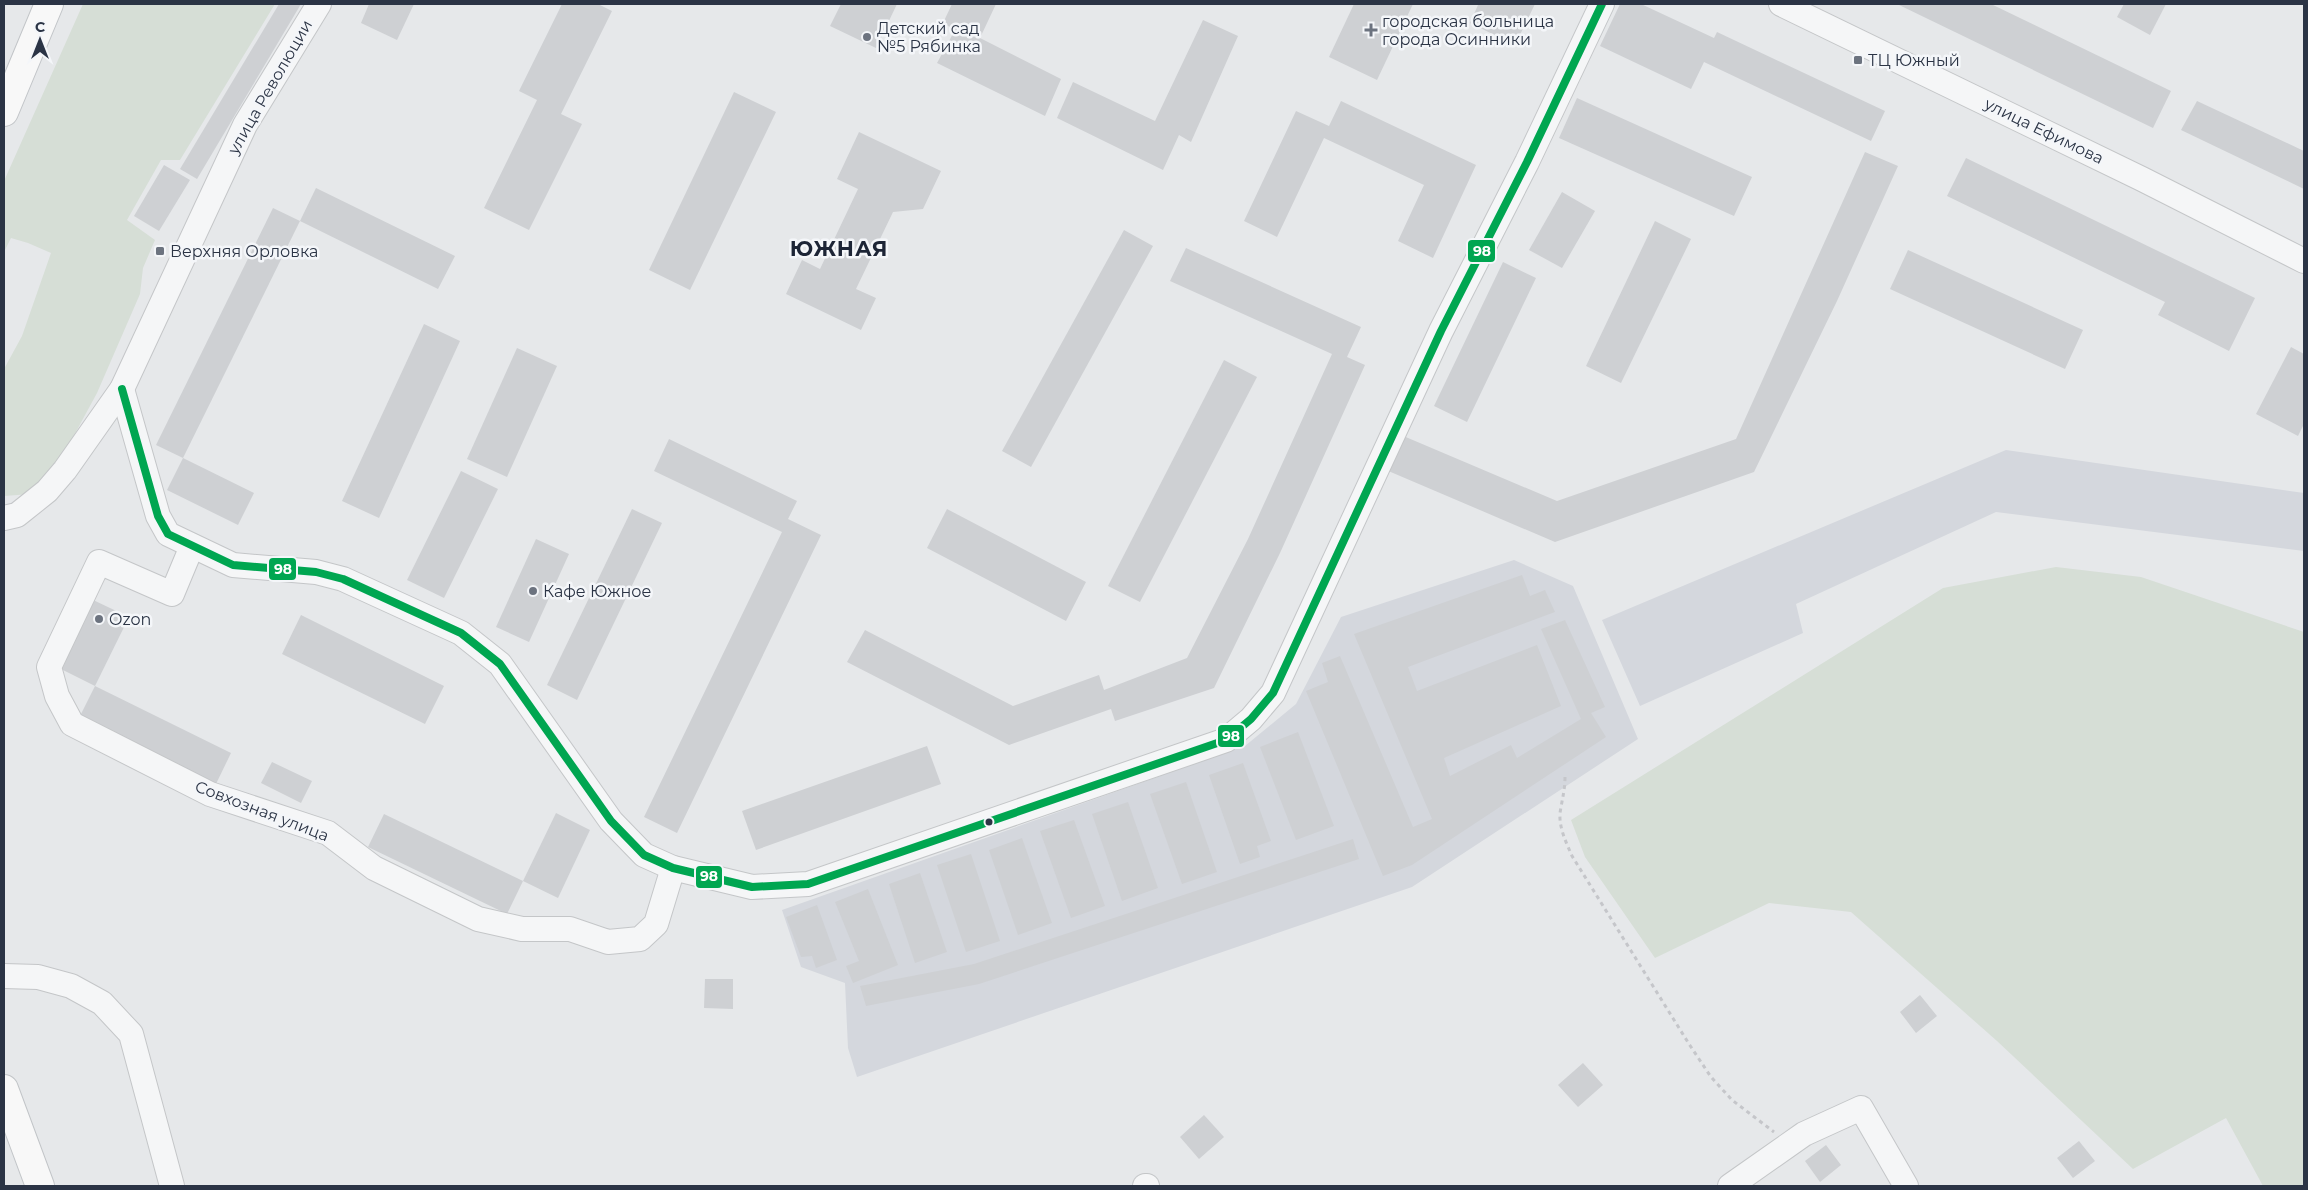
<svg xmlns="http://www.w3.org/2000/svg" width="2308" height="1190" font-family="Montserrat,sans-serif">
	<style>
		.built { fill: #d4d7dd }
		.green { fill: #d6ded6 }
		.building { fill: #ced0d3 }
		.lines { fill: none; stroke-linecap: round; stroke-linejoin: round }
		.minor-casing { stroke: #c4c6c8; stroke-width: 26 }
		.major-casing { stroke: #c2c5c8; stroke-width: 30 }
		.path { stroke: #c5c6ca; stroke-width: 3; stroke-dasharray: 4 4; stroke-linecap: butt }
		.minor { stroke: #f5f6f7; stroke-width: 24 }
		.major { stroke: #f8f8f8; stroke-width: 28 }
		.bus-1-casing { stroke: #f4f6f9; stroke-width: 11 }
		.bus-1 { stroke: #00a651; stroke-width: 8 }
		.poi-dot { fill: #6c737f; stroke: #f4f6f9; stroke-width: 2 }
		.bus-dot { fill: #2b3445; stroke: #f4f6f9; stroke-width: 2 }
		.labels { text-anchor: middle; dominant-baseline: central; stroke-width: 5; stroke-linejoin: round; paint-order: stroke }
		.poi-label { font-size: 16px; fill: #2b3445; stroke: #f4f6f9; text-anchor: start }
		.street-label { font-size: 16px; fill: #2b3445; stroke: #f4f6f9 }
		.district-label { font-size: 21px; font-weight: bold; letter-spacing: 1px; fill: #1d2536; stroke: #f4f6f9 }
		.line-badge { stroke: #f4f6f9; stroke-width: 2 }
		.badge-label { font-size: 14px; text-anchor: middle; font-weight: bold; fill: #fff }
	</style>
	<rect width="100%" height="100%" fill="#e6e8ea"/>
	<g class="built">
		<polygon points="2006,450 2304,493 2304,551 1996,512 1796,604 1803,633 1640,706 1602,620"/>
		<polygon points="1514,560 1573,586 1638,739 1412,887 857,1077 848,1048 845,983 801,967 782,910 1245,746 1296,704 1341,617"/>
	</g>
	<g class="green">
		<polygon points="83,4 275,4 180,160 161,160 127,220 155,240 143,268 140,294 97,393 52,476 31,494 4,496 4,369 22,336 51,253 28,243 11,238 4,252 4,181"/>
		<polygon points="2056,567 2141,577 2304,632 2304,1186 2263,1186 2226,1118 2133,1169 1997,1041 1851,912 1769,903 1655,958 1585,857 1571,820 1943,588"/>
	</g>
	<g class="building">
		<polygon points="279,4 301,4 197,179 180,169"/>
		<polygon points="369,4 414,4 397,40 361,23"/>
		<polygon points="562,4 598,4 612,11 561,114 582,124 529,230 484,208 537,100 519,91"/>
		<polygon points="841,4 897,4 876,48 830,26"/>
		<polygon points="952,4 996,4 980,38 1061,79 1045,116 937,63 955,30 943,23"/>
		<polygon points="1354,4 1413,4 1377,80 1329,57"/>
		<polygon points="1475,4 1535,4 1515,45 1470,23 1478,5"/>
		<polygon points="1620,4 1641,4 1714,38 1717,32 1885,111 1871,141 1704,62 1691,89 1600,46"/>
		<polygon points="1897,4 1991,4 2171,91 2153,128"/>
		<polygon points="2124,4 2166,4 2150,35 2117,17"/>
		<polygon points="1203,20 1238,36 1191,142 1179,135 1163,170 1057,118 1073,82 1155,121"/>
		<polygon points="734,92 776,112 690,290 649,270"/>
		<polygon points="1577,98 1752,177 1734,216 1559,138"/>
		<polygon points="1341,101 1476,165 1433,258 1398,241 1424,185 1324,138 1277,237 1244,221 1296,111 1329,126"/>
		<polygon points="2197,101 2304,151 2304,189 2181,130"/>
		<polygon points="859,132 941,171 923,209 893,212 856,289 876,298 861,330 786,294 802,260 820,269 858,189 837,179"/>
		<polygon points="1865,152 1898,166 1837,301 1754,472 1555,542 1386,470 1401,435 1557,501 1736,439"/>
		<polygon points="1966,158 2255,298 2229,351 2158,315 2165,302 1947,196"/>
		<polygon points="164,165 190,180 159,231 134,216"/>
		<polygon points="316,188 455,256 438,289 300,221"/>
		<polygon points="1562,192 1595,211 1562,268 1529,250"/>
		<polygon points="273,208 300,221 183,458 156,445"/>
		<polygon points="1655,221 1691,239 1621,383 1586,366"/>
		<polygon points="1124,230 1153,246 1031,467 1002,451"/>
		<polygon points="1186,248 1361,327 1347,357 1365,365 1280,553 1214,688 1115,721 1111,709 1009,745 847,662 865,630 1013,706 1099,675 1104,690 1187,658 1248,539 1332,354 1170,281"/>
		<polygon points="1908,250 2083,330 2065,369 1890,289"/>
		<polygon points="1503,262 1536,278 1467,422 1434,406"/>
		<polygon points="424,324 460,341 379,518 342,501"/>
		<polygon points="2291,347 2304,354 2304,424 2298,436 2256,414"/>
		<polygon points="517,348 557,366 507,477 467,459"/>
		<polygon points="1224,360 1257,377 1140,602 1108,586"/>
		<polygon points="669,439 797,501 788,519 821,535 677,833 644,817 782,532 654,471"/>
		<polygon points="183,458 254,493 238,525 167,490"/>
		<polygon points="461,471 498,489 444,598 407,580"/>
		<polygon points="632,509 662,523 577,700 547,685"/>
		<polygon points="947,509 1086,582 1066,621 927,548"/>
		<polygon points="536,539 569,554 529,642 496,627"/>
		<polygon points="1522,575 1530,596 1545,590 1555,612 1408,667 1417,691 1537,645 1561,706 1444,758 1450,776 1511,745 1517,758 1581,719 1541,629 1565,620 1605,707 1591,713 1606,737 1412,865 1383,876 1306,691 1328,682 1322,663 1340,656 1413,827 1432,819 1354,634"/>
		<polygon points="91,599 129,617 95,686 57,667"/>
		<polygon points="301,615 444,686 425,724 282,654"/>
		<polygon points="95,686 231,753 214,788 78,720"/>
		<polygon points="1298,732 1334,826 1296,840 1260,747"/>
		<polygon points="927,746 941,784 756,850 742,811"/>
		<polygon points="272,762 312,781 301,803 261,783"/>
		<polygon points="1243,763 1271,841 1257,846 1260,857 1240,864 1209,775"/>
		<polygon points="1186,782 1217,872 1182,884 1150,794"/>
		<polygon points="1128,802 1158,888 1122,901 1092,814"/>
		<polygon points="556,813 590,830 558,898 523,881"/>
		<polygon points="384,814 523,881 507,914 368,847"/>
		<polygon points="1074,820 1105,906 1071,918 1040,831"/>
		<polygon points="1022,838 1052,923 1018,935 989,850"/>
		<polygon points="1353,839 1359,859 979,984 866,1006 860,986 974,964"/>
		<polygon points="971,854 1000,941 966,952 937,865"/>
		<polygon points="920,873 947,952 915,963 889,884"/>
		<polygon points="868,889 898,965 853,983 846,966 859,961 835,902"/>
		<polygon points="817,905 837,960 816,968 812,956 801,957 786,917"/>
		<polygon points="705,979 733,979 733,1009 704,1008"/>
		<polygon points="1920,995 1937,1016 1916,1033 1900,1012"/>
		<polygon points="1583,1063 1603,1085 1578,1107 1558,1085"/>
		<polygon points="1204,1115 1224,1137 1199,1159 1180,1137"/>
		<polygon points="2079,1141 2095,1161 2073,1178 2057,1158"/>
		<polygon points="1826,1145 1841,1165 1820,1182 1805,1161"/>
	</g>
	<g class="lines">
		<defs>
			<g id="minor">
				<polyline points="1781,4 2142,179 2304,261"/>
				<polyline points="122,389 158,516 168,534 233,565 316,572 343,579 461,633 500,664 611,821 644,855 673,868 752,887 808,884 1226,740 1251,719 1273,693 1441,331 1527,162 1602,4"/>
				<polyline points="4,518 17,515 47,491 65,470 122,389 245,125 319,4"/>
				<polyline points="192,546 172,594 99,562 49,667 57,696 72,724 210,794 328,833 374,868 478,919 522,929 570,929 608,942 640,939 656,924 673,868"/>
				<polyline points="4,976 38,977 71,986 102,1003 131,1034 172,1186"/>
				<polyline points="1145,1186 1147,1186"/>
				<polyline points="1730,1186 1804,1134 1861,1108 1906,1186"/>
			</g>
			<g id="major">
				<polyline points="4,112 49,4"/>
				<polyline points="4,1089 40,1186"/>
			</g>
		</defs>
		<use href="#minor" class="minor-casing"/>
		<use href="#major" class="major-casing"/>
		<path class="path" d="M1565,777c0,13 -3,23 -5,36 -1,15 6,29 12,43l117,188 22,33 21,23 42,32"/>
		<use href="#minor" class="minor"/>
		<use href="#major" class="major"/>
		<defs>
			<polyline id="bus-1" points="122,389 158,516 168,534 233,565 316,572 343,579 461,633 500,664 611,821 644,855 673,868 752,887 808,884 1226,740 1251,719 1273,693 1441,331 1527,162 1602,4"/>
		</defs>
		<use href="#bus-1" class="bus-1-casing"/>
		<use href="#bus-1" class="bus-1"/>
	</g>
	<g class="poi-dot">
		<path d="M1368.5 22.5h5v5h5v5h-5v5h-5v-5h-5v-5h5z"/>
		<circle cx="867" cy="37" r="5"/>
		<rect x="1853" y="55" width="10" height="10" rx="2.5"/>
		<rect x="155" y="246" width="10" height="10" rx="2.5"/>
		<circle cx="533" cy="591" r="5"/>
		<circle cx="99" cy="619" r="5"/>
	</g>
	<circle class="bus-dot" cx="989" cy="822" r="4.5"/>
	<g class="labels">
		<g class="poi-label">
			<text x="1382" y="21">городская больница<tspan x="1382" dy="18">города Осинники</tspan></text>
			<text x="877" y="28">Детский сад<tspan x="877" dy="18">№5 Рябинка</tspan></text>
			<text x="1868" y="60">ТЦ Южный</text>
			<text x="170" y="251">Верхняя Орловка</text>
			<text x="543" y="591">Кафе Южное</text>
			<text x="109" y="619">Ozon</text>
		</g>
		<g class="street-label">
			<text transform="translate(270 87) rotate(-60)">улица Революции</text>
			<text transform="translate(2044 131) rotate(26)">улица Ефимова</text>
			<text transform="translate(262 811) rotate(21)">Совхозная улица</text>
		</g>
		<g class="district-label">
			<text x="839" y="248">ЮЖНАЯ</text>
		</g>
	</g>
	<g class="line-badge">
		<rect x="1467" y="239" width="29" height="24" rx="5" fill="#00a651"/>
		<rect x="268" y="557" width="29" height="24" rx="5" fill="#00a651"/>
		<rect x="1217" y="724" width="28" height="24" rx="5" fill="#00a651"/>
		<rect x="695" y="865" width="28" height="24" rx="5" fill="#00a651"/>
	</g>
	<g class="badge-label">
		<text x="1482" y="256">98</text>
		<text x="283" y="574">98</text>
		<text x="1231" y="741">98</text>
		<text x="709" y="881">98</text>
	</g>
	<rect width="2308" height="1190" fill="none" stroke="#2b3445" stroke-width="10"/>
	<g transform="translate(40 40)" stroke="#f4f6f9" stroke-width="4" paint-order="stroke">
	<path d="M0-4L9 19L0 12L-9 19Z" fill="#2b3445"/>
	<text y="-8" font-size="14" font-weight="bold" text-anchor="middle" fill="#2b3445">С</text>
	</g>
</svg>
